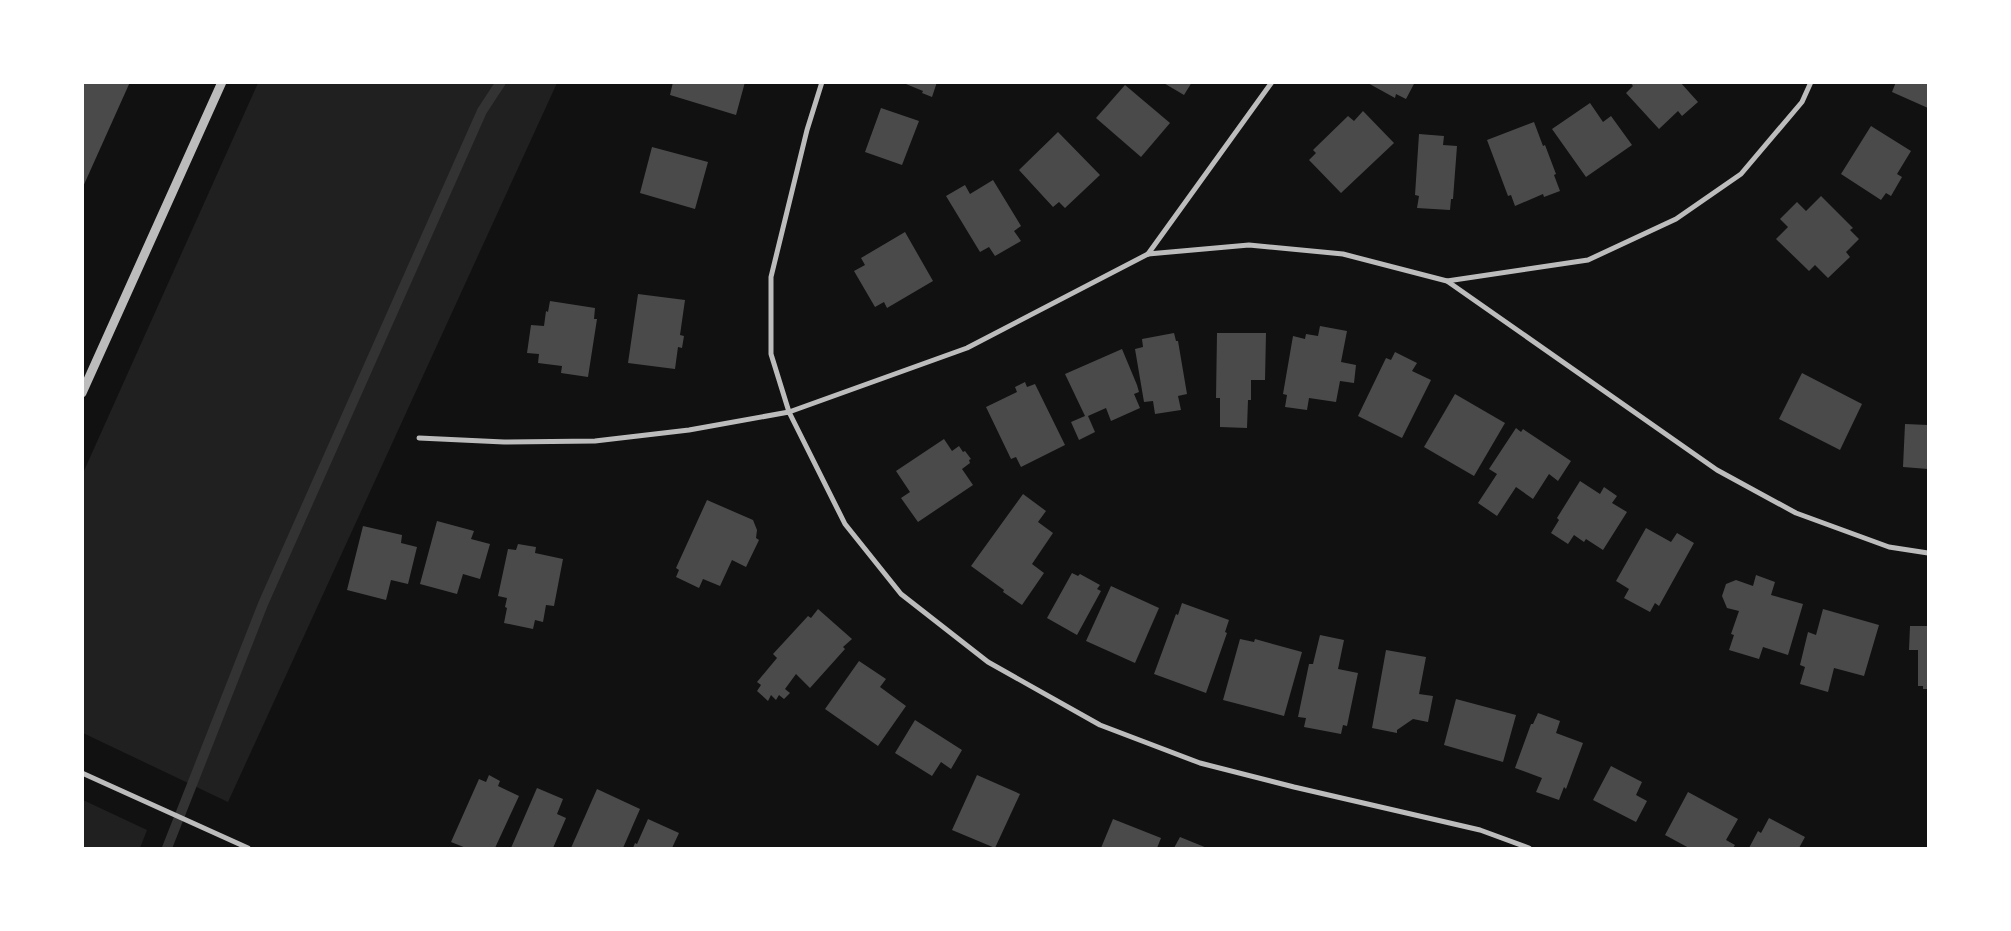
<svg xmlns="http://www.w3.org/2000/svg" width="2011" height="931" font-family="'Fira Sans',sans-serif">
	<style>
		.green { fill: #202020 }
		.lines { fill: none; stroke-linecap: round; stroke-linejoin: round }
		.stream { stroke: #333; stroke-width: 10 }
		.building { fill: #4a4a4a }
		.minor { stroke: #bcbcbc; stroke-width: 5 }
		.tertiary { stroke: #bcbcbc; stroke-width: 9 }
	</style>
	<rect width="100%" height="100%" fill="#111"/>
	<g class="green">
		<polygon points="258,83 557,83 228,802 83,733 83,473"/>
		<polygon points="83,800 147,830 140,848 83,848"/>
	</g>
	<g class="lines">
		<polyline class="stream" points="167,848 263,604 482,111 501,82"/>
	</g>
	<g class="building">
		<polygon points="82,82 130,82 82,189"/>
		<polygon points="673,82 745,82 736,115 670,95"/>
		<polygon points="901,82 937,82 932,97 922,93 923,91"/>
		<polygon points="1162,82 1192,82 1184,95"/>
		<polygon points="1366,82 1415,82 1406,99 1396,94 1395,98"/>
		<polygon points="1630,82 1680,82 1698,102 1682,116 1678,111 1659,129 1626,93 1633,86"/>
		<polygon points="1896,82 1928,82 1928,108 1892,92"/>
		<polygon points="1125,85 1170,123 1141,157 1096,118"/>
		<polygon points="1590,103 1603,122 1611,116 1632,145 1586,177 1552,129"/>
		<polygon points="881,108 919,121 902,165 865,152"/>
		<polygon points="1363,111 1394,143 1341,193 1309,160 1316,153 1313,150 1348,116 1354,121"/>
		<polygon points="1534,122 1543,146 1545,145 1556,174 1554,175 1560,191 1544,197 1543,194 1515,206 1511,195 1508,196 1487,140"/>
		<polygon points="1871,126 1911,151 1897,174 1902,177 1891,196 1886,193 1881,200 1841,174"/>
		<polygon points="1058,132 1100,175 1065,208 1059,202 1053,207 1019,170"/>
		<polygon points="1419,134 1444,136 1443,145 1457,146 1453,199 1451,199 1450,210 1417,208 1419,196 1415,195"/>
		<polygon points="652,147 708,162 695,209 640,193"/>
		<polygon points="993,180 1021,226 1014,231 1021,241 995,256 989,247 980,252 946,196 965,185 970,194"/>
		<polygon points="1821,196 1853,228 1850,230 1859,239 1846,252 1850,257 1828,278 1815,265 1809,271 1776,239 1788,227 1780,219 1797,202 1806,211"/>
		<polygon points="905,232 933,281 887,308 884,302 875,307 854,271 865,265 861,258"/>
		<polygon points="638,294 685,300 680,335 684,336 682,348 678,347 675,369 628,363"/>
		<polygon points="550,301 595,308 594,319 597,319 588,377 561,373 562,366 538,363 539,354 527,353 531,325 544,326 546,311 548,312"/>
		<polygon points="1320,326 1347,331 1341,362 1356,365 1354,383 1340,381 1336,402 1309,398 1307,410 1285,407 1287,395 1283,394 1293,336 1305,339 1306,334 1318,336"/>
		<polygon points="1174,333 1176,341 1178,341 1187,394 1178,396 1181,410 1155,414 1153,401 1144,402 1135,349 1143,347 1142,339"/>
		<polygon points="1217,333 1266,333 1265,380 1251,380 1251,400 1248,400 1247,428 1220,427 1220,398 1216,398"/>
		<polygon points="1122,349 1137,385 1139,392 1134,394 1140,408 1111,421 1106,408 1088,416 1095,432 1079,440 1071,422 1085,416 1065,374"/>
		<polygon points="1395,352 1417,363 1412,371 1431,380 1402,438 1358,416 1386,358 1391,360"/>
		<polygon points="1802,373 1862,404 1840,450 1779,419"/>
		<polygon points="1025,382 1027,387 1035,384 1065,445 1021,467 1016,457 1011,459 986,407 1017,392 1015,387"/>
		<polygon points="1455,394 1505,423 1474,476 1424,447"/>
		<polygon points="1905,424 1928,425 1928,469 1903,467"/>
		<polygon points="1516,428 1521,432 1523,429 1571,461 1558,481 1549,474 1533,499 1516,487 1497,516 1478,503 1497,474 1489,469"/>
		<polygon points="944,439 952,451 959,446 963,452 965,451 971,459 969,460 970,463 962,469 973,485 918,522 901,498 910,492 896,471"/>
		<polygon points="1580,481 1600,494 1604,487 1617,496 1612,503 1627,512 1603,550 1586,539 1584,542 1574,535 1568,544 1551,533 1559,520 1557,518"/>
		<polygon points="1023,494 1046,511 1038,522 1053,533 1032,564 1044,573 1022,605 1003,592 1004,590 971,566"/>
		<polygon points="707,500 753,520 757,530 756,538 759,540 746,567 732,560 720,586 703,579 699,588 676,577 679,570 676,568"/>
		<polygon points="437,521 474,531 471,539 490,544 480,579 463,574 457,594 420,584"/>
		<polygon points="363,526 402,535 401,543 417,547 408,584 391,580 386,600 347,590"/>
		<polygon points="1646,528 1671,542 1677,533 1694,543 1659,606 1655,603 1650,612 1624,598 1629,589 1616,581"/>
		<polygon points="518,544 536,547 535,553 563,559 554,606 546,605 543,622 535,620 533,629 504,623 507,608 505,607 507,598 498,596 508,549 516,550"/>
		<polygon points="1072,573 1078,576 1080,574 1100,585 1097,589 1101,591 1077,635 1047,618"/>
		<polygon points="1756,575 1775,582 1771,595 1803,604 1788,655 1763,647 1759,659 1729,650 1734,635 1731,634 1739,611 1727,608 1722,596 1726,584 1736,580 1753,586"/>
		<polygon points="1111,586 1159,608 1135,663 1086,641"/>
		<polygon points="1182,603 1229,620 1225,632 1227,633 1206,693 1154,674 1176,614 1178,615"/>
		<polygon points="818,609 852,639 843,647 845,649 810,688 796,674 785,689 790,693 784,699 779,695 776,700 771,695 768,701 757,691 761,685 757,682 777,658 773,654 808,616 811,618"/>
		<polygon points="1823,609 1879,625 1864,676 1834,668 1828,692 1800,684 1805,667 1800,665 1808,632 1816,635"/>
		<polygon points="1910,626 1928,626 1928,689 1923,689 1923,686 1918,686 1918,650 1909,650"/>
		<polygon points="1320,635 1344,640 1338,669 1358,673 1347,726 1343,725 1341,734 1304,727 1306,718 1298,717 1309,664 1313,664"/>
		<polygon points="1240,639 1254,642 1255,639 1302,652 1284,716 1223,700"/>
		<polygon points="1386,650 1426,657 1419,694 1433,696 1428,722 1413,719 1397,730 1397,733 1372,728"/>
		<polygon points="859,661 886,679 880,687 906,706 878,746 825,709"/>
		<polygon points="1456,699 1516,715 1503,762 1444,745"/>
		<polygon points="1538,713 1560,721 1556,733 1583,743 1566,789 1564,787 1559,800 1536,792 1542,778 1515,768 1531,724 1533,724"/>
		<polygon points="915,720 962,750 951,769 941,762 932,776 895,753"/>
		<polygon points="1611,766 1642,782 1636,795 1647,801 1636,822 1593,800"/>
		<polygon points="489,775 500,781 498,786 519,796 495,848 466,848 451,842 479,779 486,782"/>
		<polygon points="977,775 1020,794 995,848 952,830"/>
		<polygon points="537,788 563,799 557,814 566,818 553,848 511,848"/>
		<polygon points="597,789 640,809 623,848 571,848"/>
		<polygon points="1688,792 1738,819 1726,840 1735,845 1733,848 1689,848 1665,835"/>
		<polygon points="1769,818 1805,837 1799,848 1749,848 1758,831 1761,833"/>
		<polygon points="648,819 679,833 672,848 633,848 635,843 637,844"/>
		<polygon points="1113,819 1161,838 1157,848 1101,848"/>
		<polygon points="1180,837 1207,848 1174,848"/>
	</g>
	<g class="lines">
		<g class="minor">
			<polyline points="822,82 807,130 771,277 771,354 789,412 967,348 1148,254 1249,245 1343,254 1447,281 1717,470 1796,513 1889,547 1928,553"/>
			<polyline points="1148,254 1272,82"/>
			<polyline points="1447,281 1588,260 1676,219 1741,174 1802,102 1811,82"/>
			<polyline points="419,438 504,442 595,441 689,430 789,412 845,524 901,594 988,662 1100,725 1200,763 1294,787 1480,830 1529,848"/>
			<polyline points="82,773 248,848"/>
		</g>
		<polyline class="tertiary" points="82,393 222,82"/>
	</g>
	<rect width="2011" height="931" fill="none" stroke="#ffffff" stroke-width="168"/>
</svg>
